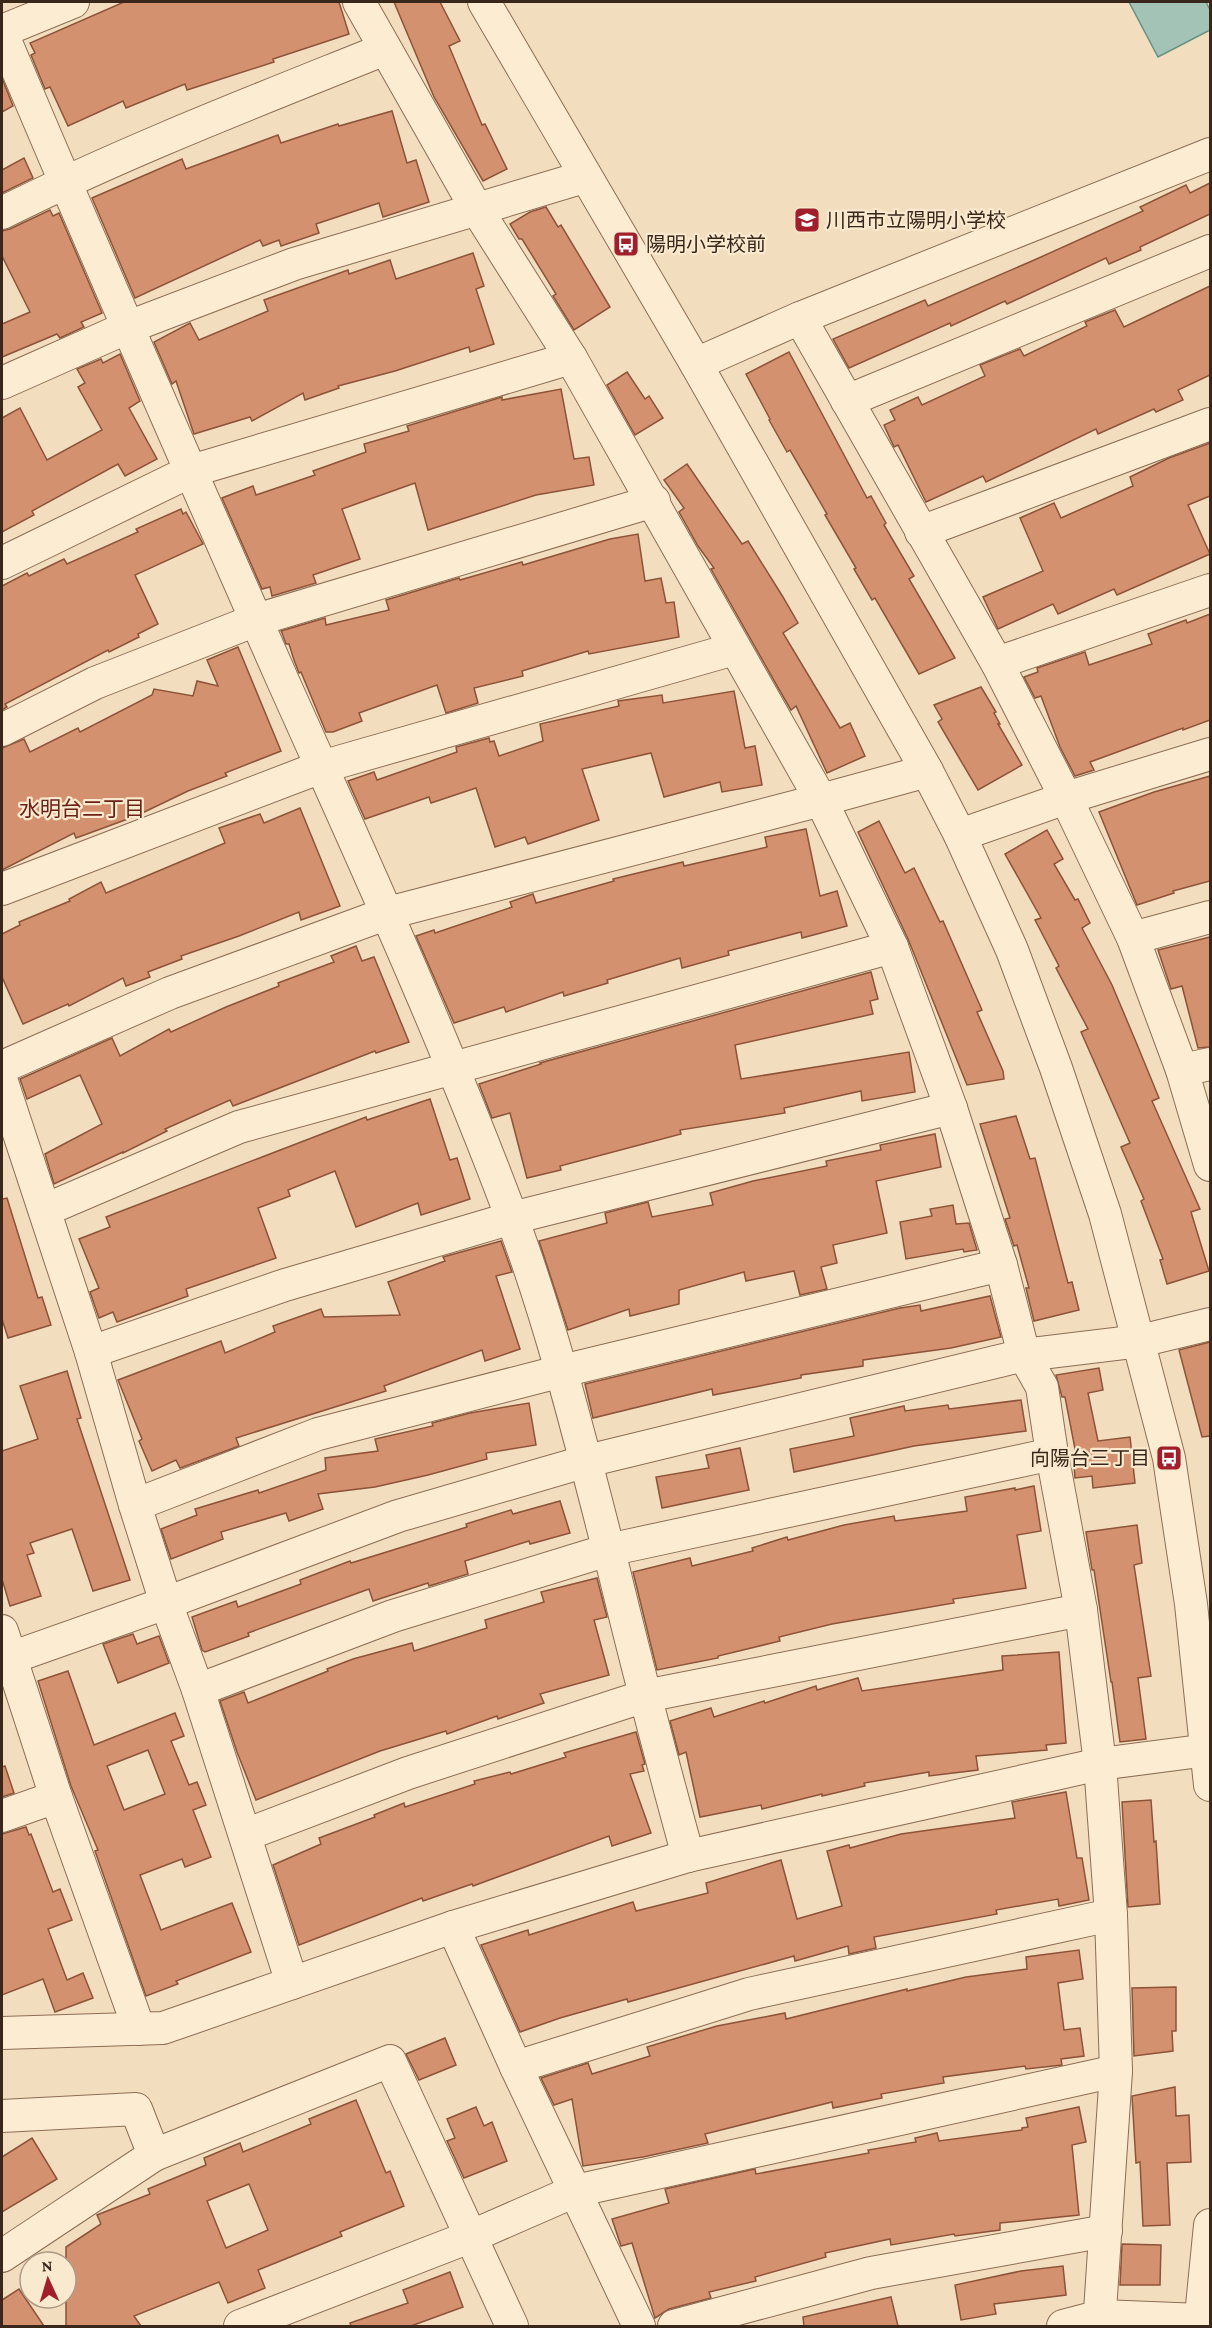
<svg xmlns="http://www.w3.org/2000/svg" width="1212" height="2328" font-family="'Crimson Pro','Noto Sans JP',serif">
	<style>
		.water { fill: #a2c3b6; stroke: #689184; stroke-width: 1.5 }
		.building { fill: #d49170; stroke: #8d5338; stroke-width: 1.5; fill-rule: evenodd }
		.lines { fill: none; stroke-linecap: round; stroke-linejoin: round }
		.minor-casing { stroke: #8c6d55; stroke-width: 34 }
		.minor { stroke: #fcecd2; stroke-width: 32 }
		.labels { text-anchor: middle; dominant-baseline: central; stroke-width: 4.5; stroke-linejoin: round; paint-order: stroke }
		.poi-label { font-size: 20px; fill: #3a271b; stroke: #f9e9ce; text-anchor: start }
		.neighbourhood-label { font-size: 21px; fill: #6a2116; stroke: #f9e9ce }
	</style>
	<rect width="100%" height="100%" fill="#f2debe"/>
	<polygon class="water" points="1129,2 1206,2 1210,10 1210,30 1158,57"/>
	<g class="building">
		<polygon points="124,2 339,2 349,34 273,59 274,62 187,90 185,84 126,108 123,101 68,126 50,87 45,89 31,55 35,53 30,43"/>
		<polygon points="394,2 440,2 460,41 449,46 482,125 485,124 507,169 483,181 434,97"/>
		<polygon points="2,78 13,106 2,112"/>
		<polygon points="392,111 407,163 416,160 429,202 383,217 379,203 316,224 319,233 281,246 279,240 263,246 260,240 135,298 92,198 182,159 186,169 278,135 281,143 338,124 339,126"/>
		<polygon points="24,158 33,178 2,193 2,170"/>
		<polygon points="1210,183 1210,214 1140,247 1141,250 1109,264 1106,258 1007,304 1005,301 951,326 950,323 849,368 833,339 925,300 928,306 1032,261 1143,211 1140,207 1186,185 1190,193"/>
		<polygon points="546,207 558,227 561,225 610,307 574,330 553,296 556,294 522,239 519,239 510,224 530,212"/>
		<polygon points="50,210 53,216 59,213 102,313 81,322 84,327 60,338 57,334 2,357 2,324 30,312 2,256 2,231 10,229"/>
		<polygon points="473,253 484,286 476,289 494,344 470,352 469,347 395,371 338,386 339,388 305,400 303,393 252,421 250,417 194,434 176,381 172,384 154,342 190,323 199,340 268,311 264,300 348,270 349,274 390,260 396,279"/>
		<polygon points="1210,286 1210,375 1178,390 1183,400 1156,412 1154,409 1098,434 1096,429 986,482 983,476 926,502 898,445 894,447 884,425 895,420 890,410 918,397 922,405 985,376 980,365 1020,349 1024,356 1087,326 1085,322 1115,310 1124,327"/>
		<polygon points="789,352 867,498 871,496 886,523 884,525 914,576 909,579 955,658 919,674 875,598 872,600 854,569 856,568 825,515 827,514 790,450 787,452 769,420 770,419 746,374"/>
		<polygon points="120,354 140,401 129,408 157,459 125,476 118,464 32,511 34,515 2,532 2,418 20,408 47,460 102,430 78,387 85,383 77,369 101,359 103,363"/>
		<polygon points="627,372 645,399 649,396 663,418 635,435 607,385"/>
		<polygon points="561,389 574,459 589,457 594,485 536,495 428,530 415,483 342,509 360,559 313,575 316,583 272,596 270,587 262,589 222,498 253,486 256,495 315,475 313,471 366,452 364,444 409,431 407,426 502,397 502,400"/>
		<polygon points="1210,443 1210,496 1188,505 1210,554 1117,595 1114,589 1058,614 1053,604 998,629 983,597 1043,571 1020,518 1054,503 1061,518 1133,486 1130,477 1169,458"/>
		<polygon points="687,464 742,544 748,541 783,597 798,623 783,633 840,728 850,723 865,756 827,773 796,706 791,710 780,691 711,569 714,568 698,546 679,512 684,508 664,480"/>
		<polygon points="181,509 183,514 186,512 203,544 135,575 158,624 138,634 139,637 109,652 108,650 5,704 7,707 2,710 2,586 27,573 29,576 64,559 67,564 138,532 136,529"/>
		<polygon points="638,534 645,581 661,578 666,603 674,602 679,637 589,654 588,651 522,671 523,676 474,688 478,703 446,713 437,685 359,713 362,721 333,732 326,732 301,672 299,673 294,660 289,644 286,644 282,633 281,631 325,618 326,625 389,610 386,600 459,578 460,580 522,562 523,565 610,539"/>
		<polygon points="1210,614 1210,720 1183,730 1183,728 1090,762 1094,770 1075,776 1060,747 1041,696 1035,698 1024,677 1038,672 1037,668 1085,652 1089,665 1152,644 1148,634 1186,620 1187,623"/>
		<polygon points="238,647 281,751 225,773 227,776 188,791 136,816 76,838 74,833 2,870 2,748 24,739 30,752 78,728 80,732 152,695 154,689 193,696 197,681 218,686 207,660"/>
		<polygon points="981,687 996,712 994,713 1000,724 998,724 1022,765 978,790 938,722 942,719 934,705"/>
		<polygon points="734,691 745,748 755,746 762,785 722,792 720,782 664,797 651,753 582,769 599,820 528,844 525,837 495,847 476,788 431,803 429,797 365,819 348,781 374,772 377,780 457,752 456,747 489,738 490,742 494,741 499,756 543,741 540,724 619,706 618,701 662,695 663,703"/>
		<polygon points="1210,776 1210,881 1173,891 1174,893 1137,905 1099,812 1154,792"/>
		<polygon points="300,808 340,906 301,920 299,912 239,936 181,956 182,959 148,972 150,977 126,986 123,978 69,1006 68,1004 23,1024 2,977 2,934 20,925 19,922 70,901 69,899 101,882 106,893 225,843 219,828 260,814 264,823"/>
		<polygon points="879,821 905,873 914,868 940,922 943,921 982,1010 977,1012 1003,1071 1004,1079 967,1085 908,939 858,832"/>
		<polygon points="806,829 820,896 837,891 847,926 802,938 801,932 728,951 729,955 682,968 680,958 607,980 608,983 564,996 563,992 506,1012 504,1007 454,1023 416,936 434,930 435,933 512,907 510,902 533,894 536,903 614,881 613,879 683,862 684,866 767,847 765,837"/>
		<polygon points="1047,830 1063,859 1054,864 1075,900 1078,899 1090,923 1082,928 1112,985 1136,1042 1159,1098 1152,1101 1200,1209 1191,1212 1209,1271 1167,1284 1160,1260 1163,1259 1141,1201 1144,1199 1121,1147 1130,1143 1081,1032 1088,1029 1056,968 1059,966 1035,920 1041,918 1005,854"/>
		<polygon points="1210,937 1210,1047 1198,1048 1182,986 1171,989 1158,950"/>
		<polygon points="356,946 362,961 374,957 409,1042 376,1053 375,1051 233,1106 230,1100 165,1129 167,1131 123,1153 123,1152 54,1184 45,1154 102,1124 80,1075 27,1099 20,1079 112,1038 120,1056 169,1029 171,1032 226,1007 279,986 278,983 334,962 331,956"/>
		<polygon points="871,972 878,999 870,1001 873,1014 735,1045 741,1079 909,1052 915,1092 862,1101 861,1091 784,1108 785,1113 680,1130 681,1134 560,1166 561,1170 527,1178 510,1113 492,1118 479,1084 541,1064 540,1063"/>
		<polygon points="430,1099 450,1160 457,1158 470,1199 421,1215 418,1203 356,1227 335,1171 288,1190 290,1196 258,1208 276,1258 186,1289 188,1296 117,1322 113,1312 99,1318 90,1292 99,1288 79,1239 110,1227 106,1217 366,1117 367,1120"/>
		<polygon points="1016,1116 1030,1159 1035,1158 1068,1283 1072,1282 1079,1310 1034,1321 1026,1288 1029,1288 1017,1245 1014,1246 1005,1219 1010,1218 980,1124"/>
		<polygon points="935,1134 941,1167 876,1181 887,1233 833,1245 837,1263 821,1267 827,1289 800,1295 794,1271 746,1281 744,1272 679,1290 679,1304 630,1316 629,1309 568,1330 539,1241 607,1223 605,1213 648,1202 652,1217 713,1205 710,1193 753,1181 827,1166 826,1161 881,1150 880,1145"/>
		<polygon points="7,1198 38,1298 42,1297 51,1325 8,1338 2,1319 2,1199"/>
		<polygon points="953,1205 956,1224 969,1223 977,1250 964,1252 963,1249 906,1259 900,1222 932,1216 930,1209"/>
		<polygon points="501,1241 512,1272 496,1276 520,1349 485,1361 482,1350 384,1386 386,1391 236,1438 239,1446 183,1467 180,1468 176,1460 152,1471 139,1441 142,1439 118,1380 221,1341 225,1353 275,1332 273,1326 321,1309 324,1317 400,1315 388,1282 445,1261 443,1257"/>
		<polygon points="990,1296 1001,1337 951,1348 863,1360 863,1366 801,1375 801,1378 713,1395 712,1389 593,1418 585,1384 900,1308 920,1305 921,1311"/>
		<polygon points="1210,1342 1210,1436 1202,1437 1179,1350"/>
		<polygon points="1099,1368 1103,1390 1088,1393 1098,1441 1130,1437 1135,1483 1093,1488 1092,1476 1075,1478 1073,1455 1076,1454 1065,1397 1062,1397 1056,1375"/>
		<polygon points="67,1371 81,1418 77,1419 130,1580 93,1591 72,1529 30,1543 34,1553 27,1555 41,1596 10,1606 2,1579 2,1451 38,1439 20,1386"/>
		<polygon points="1021,1400 1026,1431 914,1446 794,1472 790,1449 854,1436 850,1418 904,1406 905,1411 948,1405 949,1409"/>
		<polygon points="529,1403 536,1445 486,1453 487,1459 428,1475 375,1487 318,1494 323,1509 289,1521 286,1513 221,1532 223,1539 171,1559 161,1529 197,1515 195,1509 258,1490 259,1493 326,1470 325,1458 378,1451 375,1439 433,1426 432,1423 470,1413"/>
		<polygon points="740,1448 749,1490 662,1508 656,1477 709,1468 706,1455"/>
		<polygon points="1034,1486 1041,1531 1017,1535 1026,1588 953,1599 954,1603 832,1624 779,1637 780,1641 718,1656 718,1658 657,1670 633,1572 690,1558 692,1566 753,1551 752,1548 787,1537 788,1540 844,1525 894,1516 895,1521 967,1511 965,1497 1015,1488 1015,1490"/>
		<polygon points="560,1501 570,1533 530,1544 529,1541 465,1561 468,1574 429,1586 428,1583 373,1601 369,1589 248,1633 249,1636 205,1652 202,1650 192,1617 236,1601 238,1607 301,1584 300,1580 350,1561 351,1563 467,1527 466,1524 511,1510 513,1514"/>
		<polygon points="1137,1525 1142,1563 1134,1565 1151,1676 1138,1678 1146,1739 1120,1742 1112,1682 1111,1682 1094,1570 1092,1570 1086,1532"/>
		<polygon points="597,1578 607,1617 594,1620 609,1675 540,1694 544,1703 498,1719 497,1716 447,1734 446,1731 380,1751 256,1800 237,1752 220,1701 244,1692 248,1703 328,1671 327,1669 353,1659 412,1643 414,1651 487,1628 485,1620 544,1602 541,1592"/>
		<polygon points="133,1634 137,1644 159,1636 169,1663 118,1683 103,1644"/>
		<polygon points="1059,1652 1066,1743 1046,1745 1047,1750 976,1756 978,1770 929,1776 929,1772 864,1783 865,1786 822,1796 822,1794 762,1809 761,1805 700,1817 686,1752 679,1755 670,1721 711,1708 714,1717 764,1701 765,1703 816,1686 817,1690 858,1678 862,1691 1003,1670 1002,1656"/>
		<path d="M68,1671l26,74 81,-32 9,23 -13,5 18,44 8,-3 9,23 -13,5 18,47 -26,10 -3,-8 -42,16 21,55 71,-27 19,49 -75,29 2,3 -32,12 -51,-145 3,-1 -27,-64 -33,-105zM148,1750l17,44 -41,16 -17,-44z"/>
		<polygon points="636,1732 645,1764 642,1765 644,1771 630,1774 651,1833 612,1846 609,1836 473,1886 472,1884 423,1901 422,1898 299,1945 273,1865 321,1844 319,1838 375,1817 374,1815 404,1803 405,1807 475,1784 474,1781 510,1772 511,1774 566,1757 564,1753"/>
		<polygon points="5,1766 14,1793 2,1797 2,1767"/>
		<polygon points="1066,1792 1077,1858 1082,1858 1089,1900 1059,1906 1058,1899 996,1910 997,1914 874,1937 876,1948 849,1954 848,1946 795,1961 794,1956 628,2002 627,1999 560,2018 520,2032 481,1945 528,1930 529,1935 633,1902 636,1911 708,1893 706,1883 781,1860 797,1919 842,1906 827,1851 849,1845 850,1848 901,1834 1015,1818 1012,1802"/>
		<polygon points="1151,1800 1154,1842 1156,1841 1160,1904 1128,1907 1122,1802"/>
		<polygon points="26,1827 29,1835 31,1834 53,1892 60,1889 72,1920 48,1929 67,1980 83,1973 93,1998 55,2012 43,1979 2,1995 2,1834"/>
		<polygon points="1079,1950 1083,1979 1058,1983 1064,2030 1080,2028 1084,2056 1061,2059 1062,2065 1026,2069 1025,2066 943,2077 944,2083 881,2094 882,2098 833,2108 832,2102 705,2134 708,2143 643,2157 583,2166 572,2099 554,2105 541,2078 588,2063 592,2074 650,2056 647,2047 717,2026 785,2013 786,2019 907,1989 907,1991 966,1977 1027,1969 1026,1957"/>
		<polygon points="1176,1987 1176,2031 1172,2031 1173,2051 1134,2056 1132,1988"/>
		<polygon points="445,2038 456,2065 419,2080 406,2054"/>
		<polygon points="1175,2087 1176,2116 1189,2115 1191,2162 1167,2163 1170,2225 1143,2226 1140,2162 1136,2163 1132,2096"/>
		<path d="M356,2100l30,73 4,-2 14,35 -64,26 2,4 -84,34 7,18 -37,15 -9,-21 -85,34 7,10h-75v-79l35,-23 -4,-9 53,-21 -2,-5 58,-24 -2,-7 36,-15 3,9 68,-28 -2,-5zM249,2184l19,46 -42,18 -19,-47z"/>
		<polygon points="476,2107 484,2126 492,2122 507,2161 464,2178 447,2141 455,2138 447,2119"/>
		<polygon points="1079,2107 1086,2142 1072,2145 1079,2215 1000,2223 1000,2230 955,2236 954,2234 891,2245 890,2239 825,2253 826,2257 755,2277 756,2281 709,2292 711,2298 669,2309 655,2318 632,2243 621,2246 612,2219 669,2203 665,2189 755,2169 756,2174 869,2153 868,2150 916,2142 915,2138 937,2133 939,2141 1022,2130 1022,2128 1028,2127 1026,2118"/>
		<polygon points="32,2138 57,2179 2,2212 2,2157"/>
		<polygon points="1122,2244 1161,2245 1160,2285 1120,2285"/>
		<polygon points="1063,2266 1066,2295 994,2304 996,2314 961,2320 955,2285 1021,2271"/>
		<polygon points="450,2272 463,2307 411,2326 351,2326 350,2323 408,2303 403,2290"/>
		<polygon points="19,2289 44,2326 2,2326 2,2300"/>
		<polygon points="891,2297 898,2326 804,2326 803,2317"/>
	</g>
	<g class="lines">
		<defs>
			<g id="minor">
				<polyline points="359,2 476,208 571,358 821,800 892,947 951,1108 1001,1265 1024,1355 1042,1387 1052,1454 1081,1610 1100,1764 1111,1915 1116,2071 1099,2326"/>
				<polyline points="484,2 696,364 927,771 960,835 1012,950 1056,1068 1105,1214 1169,1458 1191,1604 1210,1785"/>
				<polyline points="2,31 73,2"/>
				<path d="M2,33c91,217 186,433 281,648 79,176 159,351 227,532 44,117 73,238 104,358 23,95 48,190 74,285"/>
				<path d="M2,213c124,-62 254,-112 383,-164"/>
				<polyline points="800,318 997,663 1066,798 1133,938 1182,1070 1210,1165"/>
				<polyline points="696,364 800,318 1210,154"/>
				<polyline points="2,383 126,328 294,264 584,177"/>
				<polyline points="847,401 1210,251"/>
				<polyline points="921,532 1210,424"/>
				<polyline points="2,563 191,471 571,358"/>
				<polyline points="997,663 1210,590"/>
				<polyline points="2,730 95,683 256,620 654,501"/>
				<polyline points="960,835 1066,798 1210,754"/>
				<polyline points="2,889 321,767 734,649"/>
				<polyline points="1133,938 1210,917"/>
				<polyline points="2,1067 170,993 388,913 821,800 927,771"/>
				<polyline points="1182,1070 1210,1064"/>
				<polyline points="2,1082 91,1352 135,1505 166,1603 198,1690 292,1983"/>
				<polyline points="45,1210 239,1127 892,947"/>
				<polyline points="91,1352 285,1285 512,1218 951,1108"/>
				<polyline points="135,1505 318,1434 562,1371 1001,1265"/>
				<polyline points="2,1631 56,1797"/>
				<polyline points="2,1661 166,1603 398,1516 587,1461 1024,1355 1140,1341 1210,1324"/>
				<polyline points="198,1690 393,1616 608,1550 1052,1454"/>
				<polyline points="2,1816 56,1797 139,2029"/>
				<polyline points="245,1835 408,1773 645,1696 1081,1610"/>
				<polyline points="453,1927 516,2067 639,2326"/>
				<polyline points="2,2033 163,2028 453,1927 688,1856 1100,1764 1208,1750"/>
				<polyline points="516,2067 749,1994 1111,1915"/>
				<polyline points="2,2116 136,2109 154,2155 390,2061 512,2326"/>
				<polyline points="2,2256 154,2155"/>
				<polyline points="240,2326 472,2236 575,2191 1116,2071"/>
				<polyline points="674,2326 871,2273 1106,2231"/>
				<polyline points="1063,2326 1101,2316 1201,2320"/>
				<polyline points="1200,2326 1210,2225"/>
			</g>
		</defs>
		<use href="#minor" class="minor-casing"/>
		<use href="#minor" class="minor"/>
	</g>
	<defs>
		<symbol id="school-square" viewBox="-11 -11 22 22"><rect x="-9" y="-9" width="18" height="18" rx="4" fill="#a01f2b" stroke="#f9e9ce"/><path d="M0-5L7-2L0 1L-7-2ZM-4 1L0 2.5L4 1V4Q0 6-4 4Z" fill="#fff"/></symbol>
		<symbol id="bus-square" viewBox="-11 -11 22 22"><rect x="-9" y="-9" width="18" height="18" rx="4" fill="#a01f2b" stroke="#f9e9ce"/><path d="M-5-6H5V4H4V6H2V4H-2V6H-4V4H-5ZM-3.5-4V0h7V-4ZM-3.5 1.2v1.5H-2V1.2ZM2 1.2v1.5H3.5V1.2Z" fill="#fff"/></symbol>
	</defs>
	<g fill-rule="evenodd">
		<use href="#school-square" x="792" y="205" width="30" height="30"/>
		<use href="#bus-square" x="611" y="229" width="30" height="30"/>
		<use href="#bus-square" x="1154" y="1443" width="30" height="30"/>
	</g>
	<g class="labels">
		<g class="poi-label">
			<text x="826" y="220">川西市立陽明小学校</text>
			<text x="646" y="244">陽明小学校前</text>
			<text x="1150" y="1458" text-anchor="end">向陽台三丁目</text>
		</g>
		<g class="neighbourhood-label">
			<text x="82" y="809">水明台二丁目</text>
		</g>
	</g>
	<rect width="1212" height="2328" fill="none" stroke="#3a271b" stroke-width="6"/>
	<g transform="translate(48 2280) rotate(356)"><circle r="28" fill="#f9e9ce" stroke="#ad9b86" stroke-width="1.5"/>
	<path d="M0-4.5L10 22L0 15L-10 22Z" fill="#a01f2b"/>
	<text y="-9" font-size="16" font-weight="bold" text-anchor="middle" fill="#3a271b">N</text>
	</g>
</svg>
